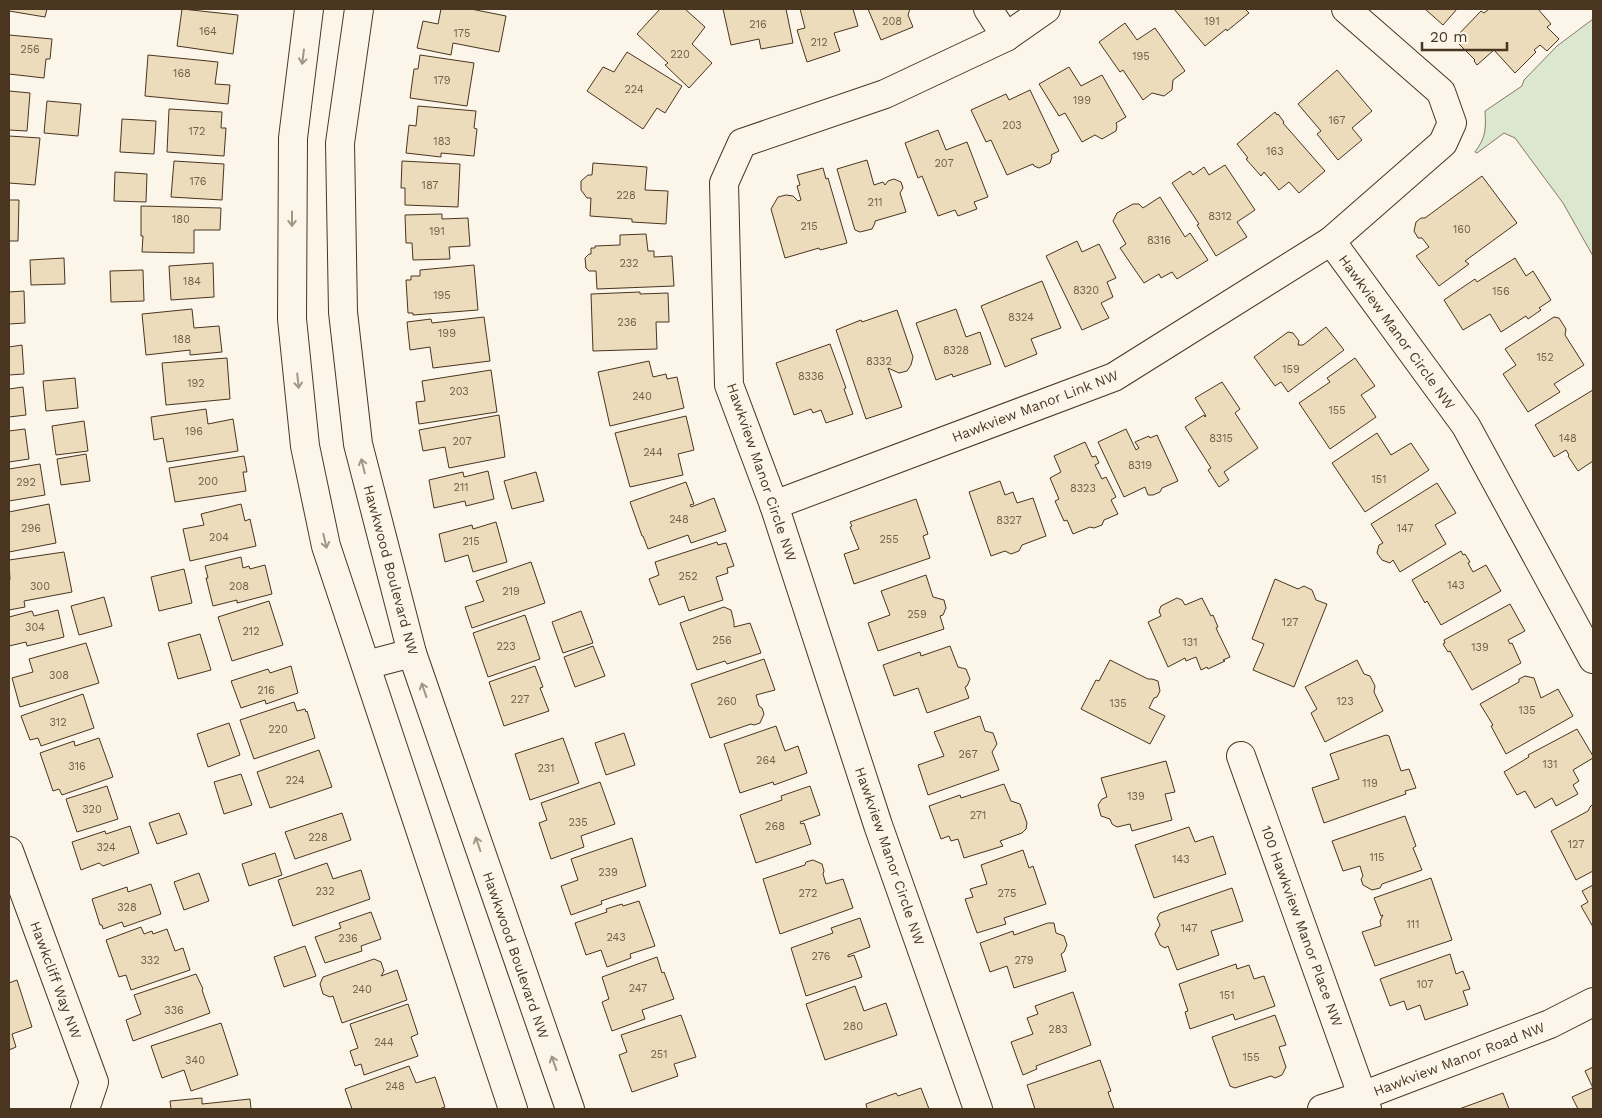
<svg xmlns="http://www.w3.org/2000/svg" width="1602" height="1118" font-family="'Work Sans',sans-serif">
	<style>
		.green { fill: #dce7d0; stroke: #887966 }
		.building { fill: #ecdcbc; stroke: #4a3520 }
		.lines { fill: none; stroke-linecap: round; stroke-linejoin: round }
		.minor-casing { stroke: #4a3520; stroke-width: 30 }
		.minor { stroke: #fbf6e9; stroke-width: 28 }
		.oneway { stroke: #a29684 }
		.labels { text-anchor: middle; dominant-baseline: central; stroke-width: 4; stroke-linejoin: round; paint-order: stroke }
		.number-label { font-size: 11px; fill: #725f47 }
		.street-label { font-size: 14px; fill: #4a3520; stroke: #fbf6e9 }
	</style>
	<rect width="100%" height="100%" fill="#fbf6e9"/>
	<path class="green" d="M1593,19v237l-30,-53 -48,-65 -11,-5 -27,20 -2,-1c11,-15 11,-23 10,-41l37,-25 2,-6 33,-34z"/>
	<g class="building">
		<polygon points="9,9 47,9 45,17 9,11"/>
		<polygon points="182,9 238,15 233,54 177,46"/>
		<polygon points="441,9 471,9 506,16 499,52 453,43 451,55 417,48 423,21 438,24"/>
		<polygon points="660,9 685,9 705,27 692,44 712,63 689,88 665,65 668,63 637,34"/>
		<polygon points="723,9 786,9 793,43 761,49 759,39 731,45"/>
		<polygon points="800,9 853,9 858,26 834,33 840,51 807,62 797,30 805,28"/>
		<polygon points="868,9 910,9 908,15 913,27 881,40"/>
		<polygon points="1174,9 1245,9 1249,13 1227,31 1226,29 1205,46"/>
		<polygon points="1425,9 1457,9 1443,25"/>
		<polygon points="1489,9 1538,9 1551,24 1547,27 1559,39 1547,51 1540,45 1534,50 1536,52 1515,73 1494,50 1477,65 1474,61 1475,60 1454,39 1481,11 1484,13"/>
		<polygon points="1125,23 1137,40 1155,28 1185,71 1173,80 1172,90 1164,96 1152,93 1143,100 1123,70 1120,72 1099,42"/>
		<polygon points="9,35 52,39 50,59 46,59 44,78 9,74"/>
		<polygon points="627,52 682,86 665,113 657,108 643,129 587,91 603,67 614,72"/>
		<polygon points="148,55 218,62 215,84 230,85 228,104 145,96"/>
		<polygon points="420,55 474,63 467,106 410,98 414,69 418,69"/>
		<polygon points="1069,67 1081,86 1102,75 1126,117 1116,123 1117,126 1116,131 1102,139 1095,135 1082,142 1065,113 1059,116 1039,84"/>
		<polygon points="1337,70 1372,111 1352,128 1362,140 1338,160 1317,134 1321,131 1298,104"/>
		<polygon points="1030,90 1059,151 1051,155 1052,157 1050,163 1039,168 1034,166 1033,164 1007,175 991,140 986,142 971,110 1006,94 1009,100"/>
		<polygon points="9,91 30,93 27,131 9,130"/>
		<polygon points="47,101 81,104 78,136 44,133"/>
		<polygon points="418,106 476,111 474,128 477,129 474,156 441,153 441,157 406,153 409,125 416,126"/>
		<polygon points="169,109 222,112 221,128 226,128 224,156 167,152"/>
		<polygon points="1275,112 1277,115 1278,114 1284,122 1283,123 1325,171 1299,193 1289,182 1279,190 1264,172 1261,176 1246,159 1248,158 1237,144"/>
		<polygon points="122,119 156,121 154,154 120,152"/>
		<polygon points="938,130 946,150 967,142 988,197 974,202 977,209 958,216 955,210 938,216 922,176 918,178 905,143"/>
		<polygon points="9,136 40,138 35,185 9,183"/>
		<polygon points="867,160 874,185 883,182 885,185 888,181 894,179 901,182 903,188 900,193 906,212 875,221 875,223 872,229 860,232 855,230 854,227 837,169"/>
		<polygon points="174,161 224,164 222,200 171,197"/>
		<polygon points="402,161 460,164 458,207 405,205 405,188 401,188"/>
		<polygon points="593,163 647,167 645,190 668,191 666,224 632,222 632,219 590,216 591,198 587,198 581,190 581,181 588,175 592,175"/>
		<polygon points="1225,165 1255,210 1237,222 1247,237 1216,256 1197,225 1199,224 1172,183 1190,171 1193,175 1204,167 1209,175"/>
		<polygon points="823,168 826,179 828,178 847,243 820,250 819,248 785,258 771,209 778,197 786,195 793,196 798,201 801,200 797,186 800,185 797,175"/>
		<polygon points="115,172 147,174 146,202 114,201"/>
		<polygon points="1482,176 1517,223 1465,261 1469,264 1439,286 1416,256 1429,247 1422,238 1418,238 1414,231 1416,222 1421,218 1425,218"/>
		<polygon points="1160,197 1185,237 1190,233 1208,260 1177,279 1172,272 1161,278 1159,274 1144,283 1120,248 1126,244 1113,221 1117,213 1133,204 1139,204 1143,208"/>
		<polygon points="9,200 19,200 18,241 9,241"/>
		<polygon points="141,206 221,208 220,230 194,230 194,253 142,252 143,236 141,236"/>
		<polygon points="442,214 442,219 468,218 470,246 449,247 450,259 413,260 412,243 406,243 405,215"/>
		<polygon points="646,234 648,251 654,251 654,257 672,256 674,286 597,289 596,271 589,271 586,268 585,258 589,254 591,254 591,248 595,248 595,246 620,245 620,235"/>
		<polygon points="1077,241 1082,252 1099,244 1116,278 1107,282 1113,297 1101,303 1109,318 1082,330 1046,256"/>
		<polygon points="64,258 65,284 31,285 30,260"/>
		<polygon points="1515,258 1526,276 1533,271 1551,300 1539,308 1541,310 1528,319 1526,316 1501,332 1490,314 1463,330 1444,300 1475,279 1477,282"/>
		<polygon points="213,263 214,297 171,300 169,266"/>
		<polygon points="474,265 478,310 413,315 413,313 408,313 406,280 411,280 411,276 420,276 420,270"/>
		<polygon points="143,270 144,301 111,302 110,271"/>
		<polygon points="1042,281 1061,328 1031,339 1037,354 1005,367 981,306"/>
		<polygon points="24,291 25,323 9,324 9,292"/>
		<polygon points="640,292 640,294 668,293 669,322 656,322 657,349 593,351 591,294"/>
		<polygon points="192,309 194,328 219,326 222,352 190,355 190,350 146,355 142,314"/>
		<polygon points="956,309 966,337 980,332 991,364 953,377 952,374 936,380 916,323"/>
		<polygon points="897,310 913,357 911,365 907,371 899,373 888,368 902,407 866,419 836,330 861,320 862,322"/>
		<polygon points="484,317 490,361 433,368 430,347 410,350 407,322 431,319 432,323"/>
		<polygon points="1554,317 1559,318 1566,329 1565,335 1584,365 1554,384 1560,392 1528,412 1503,374 1516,365 1505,349"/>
		<polygon points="1326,327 1344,350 1288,392 1281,382 1275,386 1254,357 1288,332 1293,333 1299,341 1298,345 1303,345"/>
		<polygon points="830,344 846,388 844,389 853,414 826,423 821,410 813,413 811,409 794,415 776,363"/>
		<polygon points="22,345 24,374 9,375 9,347"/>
		<polygon points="227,358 230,399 166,405 162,363"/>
		<polygon points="1355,358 1375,386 1361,395 1376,417 1330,449 1299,403 1330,382 1327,378"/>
		<polygon points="649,361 653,377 666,374 667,379 677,377 684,408 610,426 598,372"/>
		<polygon points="491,370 497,412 419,424 416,402 425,401 422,381"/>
		<polygon points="75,378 78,408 46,411 43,381"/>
		<polygon points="1222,382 1240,409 1235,413 1258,448 1224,472 1229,480 1219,487 1208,470 1211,468 1185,427 1204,415 1205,417 1206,416 1195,398"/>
		<polygon points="23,387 26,415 9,417 9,389"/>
		<polygon points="1593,390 1593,461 1578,471 1568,456 1569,455 1566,450 1554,457 1535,425"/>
		<polygon points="206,409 208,424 233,419 238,451 167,462 163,438 154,440 151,417"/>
		<polygon points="499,415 505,457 449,468 445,447 423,451 419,430"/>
		<polygon points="686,416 694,450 678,454 683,475 630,487 615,433"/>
		<polygon points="84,421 88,451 56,455 52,426"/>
		<polygon points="25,429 29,459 9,462 9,431"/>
		<polygon points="1126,429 1136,450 1139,448 1135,442 1149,436 1150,438 1157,435 1178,481 1162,488 1160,492 1153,495 1148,495 1145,487 1124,497 1098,442"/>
		<polygon points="1377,433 1391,455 1411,443 1429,470 1365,512 1332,463"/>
		<polygon points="1085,442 1092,457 1096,456 1099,463 1095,465 1102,479 1106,477 1116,497 1111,500 1118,514 1104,520 1102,525 1094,528 1090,527 1073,534 1067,520 1064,521 1055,501 1059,499 1050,478 1061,472 1054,456"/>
		<polygon points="86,454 90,481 61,485 57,459"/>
		<polygon points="244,456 247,472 243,472 246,491 175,502 169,468"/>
		<polygon points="40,464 45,495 9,501 9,469"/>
		<polygon points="488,471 494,499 466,506 465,501 434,508 429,480 463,472 464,477"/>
		<polygon points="536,472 544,501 512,509 504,481"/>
		<polygon points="1000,481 1005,495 1013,492 1017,503 1033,498 1046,536 1022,545 1019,551 1011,554 1005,551 991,556 969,492"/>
		<polygon points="686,482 694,504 690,505 691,507 714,498 726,531 691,543 688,535 648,549 643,536 642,536 630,502"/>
		<polygon points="1437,483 1456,513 1435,525 1446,544 1400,572 1393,560 1390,563 1382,560 1377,553 1379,545 1383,543 1371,524"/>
		<polygon points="916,499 928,534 923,536 930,558 854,584 844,554 859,549 850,527 852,526 850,522"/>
		<polygon points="49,504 56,543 9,552 9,512"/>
		<polygon points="241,504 245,521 250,519 256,546 190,561 183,529 204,525 201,514"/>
		<polygon points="496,522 507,562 473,572 468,555 445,562 439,534 472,525 473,529"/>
		<polygon points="717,542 718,545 726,543 734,566 727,568 728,573 716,577 723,600 689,611 684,596 659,605 649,579 659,575 655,562"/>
		<polygon points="1461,551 1463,555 1465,554 1470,562 1468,563 1473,572 1486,565 1501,591 1441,625 1427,601 1425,603 1412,580"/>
		<polygon points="64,552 72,592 24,601 25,607 9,610 9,581 10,580 9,560"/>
		<polygon points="241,557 243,568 249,566 250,569 265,565 272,594 237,603 237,600 213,606 206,578 208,578 205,566"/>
		<polygon points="531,562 545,603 472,628 465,607 484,601 476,581"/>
		<polygon points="184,569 192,603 159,611 151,577"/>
		<polygon points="926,575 933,597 944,600 946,608 943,615 940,616 944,629 878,651 868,623 890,615 881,591"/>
		<polygon points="1275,579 1298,589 1304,586 1312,590 1316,600 1327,604 1294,687 1253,670 1264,644 1252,639"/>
		<polygon points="104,597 112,626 79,635 71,606"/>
		<polygon points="1177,598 1182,600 1185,605 1202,598 1211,616 1213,615 1218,627 1216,628 1230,657 1223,660 1225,661 1208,669 1207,667 1201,670 1196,657 1186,661 1185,658 1168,667 1148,622 1161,616 1159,611 1161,606"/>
		<polygon points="269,601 283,645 232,661 218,617"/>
		<polygon points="1510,604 1525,631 1508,640 1510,644 1512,643 1521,663 1472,690 1450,651 1448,652 1443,644 1445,643 1444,640"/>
		<polygon points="724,607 731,610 734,622 734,627 750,623 761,653 727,664 725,661 697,670 680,623"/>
		<polygon points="58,610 64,637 27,646 26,642 9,646 9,617 32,611 34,616"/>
		<polygon points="581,611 593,643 563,653 552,622"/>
		<polygon points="525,615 540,659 488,677 473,633"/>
		<polygon points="200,634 211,670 178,679 168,643"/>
		<polygon points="86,643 99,683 20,707 12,678 33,672 29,659"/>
		<polygon points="593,646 605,676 575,687 564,657"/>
		<polygon points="950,646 958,667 966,669 970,679 967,686 965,687 969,698 927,713 918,688 894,696 883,665 920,652 921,656"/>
		<polygon points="764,659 775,690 756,695 759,706 762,708 764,714 760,723 754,725 751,724 710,738 691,684"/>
		<polygon points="1110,660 1148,679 1152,679 1158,681 1160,691 1157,697 1154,698 1149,708 1165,716 1150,744 1081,709 1096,680 1099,681"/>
		<polygon points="1357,660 1364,674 1370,676 1375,686 1374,692 1383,711 1325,742 1311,713 1317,709 1305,687"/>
		<polygon points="291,666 298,693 266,704 265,700 241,708 231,681 268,669 270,673"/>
		<polygon points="535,666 543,687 540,688 549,711 504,726 489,682"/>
		<polygon points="1525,676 1534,678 1541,698 1558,689 1573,716 1506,754 1491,726 1493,725 1480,704 1519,682 1519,679"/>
		<polygon points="83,694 94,728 41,746 38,738 30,740 21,716"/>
		<polygon points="294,702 297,711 305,709 306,712 307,711 315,738 254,759 240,720"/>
		<polygon points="980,716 985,731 993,733 997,744 992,752 999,770 928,795 918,765 944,756 934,732"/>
		<polygon points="229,723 240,755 208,767 197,734"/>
		<polygon points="776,726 785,751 798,746 807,773 774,785 773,782 740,793 724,744"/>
		<polygon points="1577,729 1593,756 1593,758 1573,770 1579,781 1573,785 1578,794 1556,806 1552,798 1535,808 1525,791 1517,795 1504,772 1529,757 1528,755"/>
		<polygon points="624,733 635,765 606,775 595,743"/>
		<polygon points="1386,735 1389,736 1401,771 1409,769 1416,788 1405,791 1406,794 1324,823 1312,788 1339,779 1330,754"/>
		<polygon points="99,738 113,777 62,795 59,789 53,791 40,753 74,741 75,746"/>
		<polygon points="563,738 579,783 530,800 515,754"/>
		<polygon points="319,750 332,787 270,808 257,772"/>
		<polygon points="1166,761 1175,792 1165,794 1172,820 1132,831 1130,824 1117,827 1112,824 1110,819 1101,816 1098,805 1102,799 1107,797 1101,778"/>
		<polygon points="241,774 252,805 224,814 214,782"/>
		<polygon points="600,782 615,824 581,836 584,847 551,859 539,823 547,820 541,803"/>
		<polygon points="1004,784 1011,801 1020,804 1027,823 1026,829 1022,833 1000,841 1003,846 964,858 958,839 951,841 949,836 941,839 929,806 960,795 961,798"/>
		<polygon points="107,786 118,819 77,832 66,799"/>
		<polygon points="810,786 820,815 800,822 801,824 804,823 811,844 756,863 740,815 782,800 781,796"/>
		<polygon points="1593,804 1593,871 1576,880 1551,831 1588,811 1590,807"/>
		<polygon points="179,813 187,834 157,844 149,823"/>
		<polygon points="342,813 351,840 295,859 285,832"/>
		<polygon points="1405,816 1416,846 1413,848 1422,870 1382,884 1380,888 1372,890 1363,885 1361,879 1363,876 1360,866 1343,871 1332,841"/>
		<polygon points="130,826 139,853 103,866 99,863 81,870 72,842 105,831 106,834"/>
		<polygon points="1189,827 1195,842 1213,836 1226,874 1154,898 1135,845"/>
		<polygon points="632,838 646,886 601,901 602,904 571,915 561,886 578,880 571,859"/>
		<polygon points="1023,850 1029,868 1033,866 1046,904 1004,918 1006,924 977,933 965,899 973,897 970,889 987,884 981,865"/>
		<polygon points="275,853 282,875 249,886 242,864"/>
		<polygon points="813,860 822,864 824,871 823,874 826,884 843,879 853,908 780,934 763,879 805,865 806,862"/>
		<polygon points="327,863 333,879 361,870 370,899 293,926 278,880"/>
		<polygon points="199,873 209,901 184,910 174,882"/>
		<polygon points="1431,878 1452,940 1375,966 1362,932 1381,926 1380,921 1383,915 1381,916 1374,898"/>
		<polygon points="151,884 161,914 124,927 122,922 103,929 102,925 100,925 92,899 127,887 128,892"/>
		<polygon points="1593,885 1593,927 1581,906 1588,902 1582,891"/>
		<polygon points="1232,888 1243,921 1211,931 1219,955 1177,970 1168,946 1165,948 1160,945 1155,934 1160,925 1157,918 1160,913"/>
		<polygon points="639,901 655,946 630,954 631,958 607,967 601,950 586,955 575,923 607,912 606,909 622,904 623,906"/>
		<polygon points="371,912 381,939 361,946 362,951 325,963 315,937 341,928 339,923"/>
		<polygon points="860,918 870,947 848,955 848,957 854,955 862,977 806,996 791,948 833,933 831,928"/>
		<polygon points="1048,923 1054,923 1056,933 1064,936 1067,945 1064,952 1061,954 1066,971 1014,988 1007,966 990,972 980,943 1013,931 1014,935"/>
		<polygon points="141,927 144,934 152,931 153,934 167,929 175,951 183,948 190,970 131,990 126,975 119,977 106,940"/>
		<polygon points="305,946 316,976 284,987 274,957"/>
		<polygon points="1450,954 1456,974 1463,971 1470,989 1463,991 1468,1005 1425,1020 1420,1005 1407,1010 1404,1001 1390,1006 1380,979"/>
		<polygon points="657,957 662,973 664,972 674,999 642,1010 645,1019 612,1031 602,1002 609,999 602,977"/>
		<polygon points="374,959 381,962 384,971 381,976 397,970 407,1000 342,1023 333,996 330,997 323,994 320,984 323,977"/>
		<polygon points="1236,964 1237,969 1249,965 1254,979 1264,976 1275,1006 1235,1020 1233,1014 1190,1029 1185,1012 1188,1011 1179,984"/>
		<polygon points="196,974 203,989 202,990 210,1013 133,1041 126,1020 141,1014 134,995"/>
		<polygon points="17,980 32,1027 12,1034 16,1047 9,1050 9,983"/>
		<polygon points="855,986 864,1011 886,1003 897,1035 825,1060 806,1004"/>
		<polygon points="1073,992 1091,1045 1036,1066 1037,1069 1023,1075 1011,1042 1033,1034 1027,1018 1038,1014 1035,1006"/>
		<polygon points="408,1004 418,1034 411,1037 418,1056 364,1075 361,1064 355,1066 350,1051 358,1048 350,1024"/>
		<polygon points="681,1015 696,1057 674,1064 678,1076 632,1092 619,1055 627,1052 621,1035"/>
		<polygon points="1275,1015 1286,1045 1279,1047 1286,1067 1282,1075 1275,1078 1271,1076 1235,1088 1230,1086 1212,1037"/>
		<polygon points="221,1023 238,1075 191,1091 184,1070 162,1078 151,1046"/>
		<polygon points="1100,1060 1111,1091 1108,1092 1114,1109 1035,1109 1027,1085"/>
		<polygon points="409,1066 416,1083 435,1077 445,1107 439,1109 352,1109 345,1089"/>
		<polygon points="1593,1067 1593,1088 1585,1071"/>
		<polygon points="921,1088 929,1109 867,1109 866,1104 896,1093 898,1096"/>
		<polygon points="1592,1088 1593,1092 1593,1109 1578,1109 1572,1097"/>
		<polygon points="1503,1093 1509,1109 1459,1109"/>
		<polygon points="202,1098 202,1104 250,1099 251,1109 171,1109 170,1101"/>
	</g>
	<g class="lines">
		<defs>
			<g id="minor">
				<polyline points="309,9 293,138 292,319 305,446 326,546 513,1109"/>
				<polyline points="359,9 340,143 343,312 358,444 412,653 570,1109"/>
				<polyline points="988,9 1006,37"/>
				<polyline points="1346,9 1441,92 1452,123 1443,143 1331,241 1466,426 1593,659"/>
				<polyline points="774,505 1114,377 1331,241"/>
				<polyline points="366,665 412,653"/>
				<polyline points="1241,756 1367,1109"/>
				<polyline points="9,851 94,1082 85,1109"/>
				<polyline points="978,1109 878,825 774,505 729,385 724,183 742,143 885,94 1006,37 1046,9"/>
				<polyline points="1322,1109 1362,1096 1550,1024 1593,1002"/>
			</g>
		</defs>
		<use href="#minor" class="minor-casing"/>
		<use href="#minor" class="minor"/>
	</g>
	<defs><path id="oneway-shaft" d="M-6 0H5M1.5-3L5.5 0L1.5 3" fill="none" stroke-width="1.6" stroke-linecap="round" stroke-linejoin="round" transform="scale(1.25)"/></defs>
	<g class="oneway">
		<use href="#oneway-shaft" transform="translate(303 57) rotate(97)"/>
		<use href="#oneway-shaft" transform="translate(292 219) rotate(90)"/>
		<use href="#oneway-shaft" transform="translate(298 381) rotate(84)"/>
		<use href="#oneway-shaft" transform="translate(363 466) rotate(-104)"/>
		<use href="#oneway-shaft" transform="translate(325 541) rotate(77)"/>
		<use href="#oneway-shaft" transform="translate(424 690) rotate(-109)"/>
		<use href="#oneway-shaft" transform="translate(478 844) rotate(-109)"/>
		<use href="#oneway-shaft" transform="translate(554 1063) rotate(-109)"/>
	</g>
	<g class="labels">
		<g class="number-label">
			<text x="892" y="21">208</text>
			<text x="1212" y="21">191</text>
			<text x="758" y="24">216</text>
			<text x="208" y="31">164</text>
			<text x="462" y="33">175</text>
			<text x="819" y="42">212</text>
			<text x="30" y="49">256</text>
			<text x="680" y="54">220</text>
			<text x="1141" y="56">195</text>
			<text x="182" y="73">168</text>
			<text x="442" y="80">179</text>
			<text x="634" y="89">224</text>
			<text x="1082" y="100">199</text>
			<text x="1337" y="120">167</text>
			<text x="1012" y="125">203</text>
			<text x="197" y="131">172</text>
			<text x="442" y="141">183</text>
			<text x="1275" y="151">163</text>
			<text x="944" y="163">207</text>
			<text x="198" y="181">176</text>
			<text x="430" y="185">187</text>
			<text x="626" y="195">228</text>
			<text x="875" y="202">211</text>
			<text x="1220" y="216">8312</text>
			<text x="181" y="219">180</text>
			<text x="809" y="226">215</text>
			<text x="1462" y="229">160</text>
			<text x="437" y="231">191</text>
			<text x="1159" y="240">8316</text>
			<text x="629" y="263">232</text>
			<text x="192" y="281">184</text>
			<text x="1086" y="290">8320</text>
			<text x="1501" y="291">156</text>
			<text x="442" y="295">195</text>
			<text x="1021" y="317">8324</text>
			<text x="627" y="322">236</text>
			<text x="447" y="333">199</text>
			<text x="182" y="339">188</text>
			<text x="956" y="350">8328</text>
			<text x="1545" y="357">152</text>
			<text x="879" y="361">8332</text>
			<text x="1291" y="369">159</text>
			<text x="811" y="376">8336</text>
			<text x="196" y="383">192</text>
			<text x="459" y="391">203</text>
			<text x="642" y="396">240</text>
			<text x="1337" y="410">155</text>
			<text x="194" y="431">196</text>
			<text x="1221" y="438">8315</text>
			<text x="1568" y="438">148</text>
			<text x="462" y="441">207</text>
			<text x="653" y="452">244</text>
			<text x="1140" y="465">8319</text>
			<text x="1379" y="479">151</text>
			<text x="208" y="481">200</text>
			<text x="26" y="482">292</text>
			<text x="461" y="487">211</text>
			<text x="1083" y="488">8323</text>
			<text x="679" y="519">248</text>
			<text x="1009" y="520">8327</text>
			<text x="31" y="528">296</text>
			<text x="1405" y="528">147</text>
			<text x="219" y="537">204</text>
			<text x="889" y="539">255</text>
			<text x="471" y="541">215</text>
			<text x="688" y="576">252</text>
			<text x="1456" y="585">143</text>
			<text x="40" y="586">300</text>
			<text x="239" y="586">208</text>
			<text x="511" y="591">219</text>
			<text x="917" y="614">259</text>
			<text x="1290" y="622">127</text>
			<text x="35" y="627">304</text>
			<text x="251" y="631">212</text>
			<text x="722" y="640">256</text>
			<text x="1190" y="642">131</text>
			<text x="506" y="646">223</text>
			<text x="1480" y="647">139</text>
			<text x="59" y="675">308</text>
			<text x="266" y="690">216</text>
			<text x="520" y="699">227</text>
			<text x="727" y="701">260</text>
			<text x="1345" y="701">123</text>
			<text x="1118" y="703">135</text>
			<text x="1527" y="710">135</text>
			<text x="58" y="722">312</text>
			<text x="278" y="729">220</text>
			<text x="968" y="754">267</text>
			<text x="766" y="760">264</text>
			<text x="1550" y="764">131</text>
			<text x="77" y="766">316</text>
			<text x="546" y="768">231</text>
			<text x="295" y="780">224</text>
			<text x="1370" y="783">119</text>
			<text x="1136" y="796">139</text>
			<text x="92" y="809">320</text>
			<text x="978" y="815">271</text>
			<text x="578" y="822">235</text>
			<text x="775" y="826">268</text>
			<text x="318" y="837">228</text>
			<text x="1576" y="844">127</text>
			<text x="106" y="847">324</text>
			<text x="1377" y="857">115</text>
			<text x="1181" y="859">143</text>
			<text x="608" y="872">239</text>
			<text x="325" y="891">232</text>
			<text x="808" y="893">272</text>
			<text x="1007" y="893">275</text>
			<text x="127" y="907">328</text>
			<text x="1413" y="924">111</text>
			<text x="1189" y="928">147</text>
			<text x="616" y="937">243</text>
			<text x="348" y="938">236</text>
			<text x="821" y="956">276</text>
			<text x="150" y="960">332</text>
			<text x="1024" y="960">279</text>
			<text x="1425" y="984">107</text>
			<text x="638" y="988">247</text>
			<text x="362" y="989">240</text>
			<text x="1227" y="995">151</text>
			<text x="174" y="1010">336</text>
			<text x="853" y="1026">280</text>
			<text x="1058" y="1029">283</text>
			<text x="384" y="1042">244</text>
			<text x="659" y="1054">251</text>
			<text x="1251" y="1057">155</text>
			<text x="195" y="1060">340</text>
			<text x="395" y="1086">248</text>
		</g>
		<g class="street-label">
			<text transform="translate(1397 332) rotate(54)">Hawkview Manor Circle NW</text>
			<text transform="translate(1035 406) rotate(-21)">Hawkview Manor Link NW</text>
			<text transform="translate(762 472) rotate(71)">Hawkview Manor Circle NW</text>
			<text transform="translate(391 570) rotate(75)">Hawkwood Boulevard NW</text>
			<text transform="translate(890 856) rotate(71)">Hawkview Manor Circle NW</text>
			<text transform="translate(1302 926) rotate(70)">100 Hawkview Manor Place NW</text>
			<text transform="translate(516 955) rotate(71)">Hawkwood Boulevard NW</text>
			<text transform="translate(56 980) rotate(70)">Hawkcliff Way NW</text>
			<text transform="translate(1459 1059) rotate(-21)">Hawkview Manor Road NW</text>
		</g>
	</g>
	<rect width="1602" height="1118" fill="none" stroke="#4a3520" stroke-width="20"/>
	<path d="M1422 42v8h85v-8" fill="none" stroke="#4a3520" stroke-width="2.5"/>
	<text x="1430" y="42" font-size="15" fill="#4a3520" stroke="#fbf6e9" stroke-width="4" paint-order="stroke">20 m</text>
</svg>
